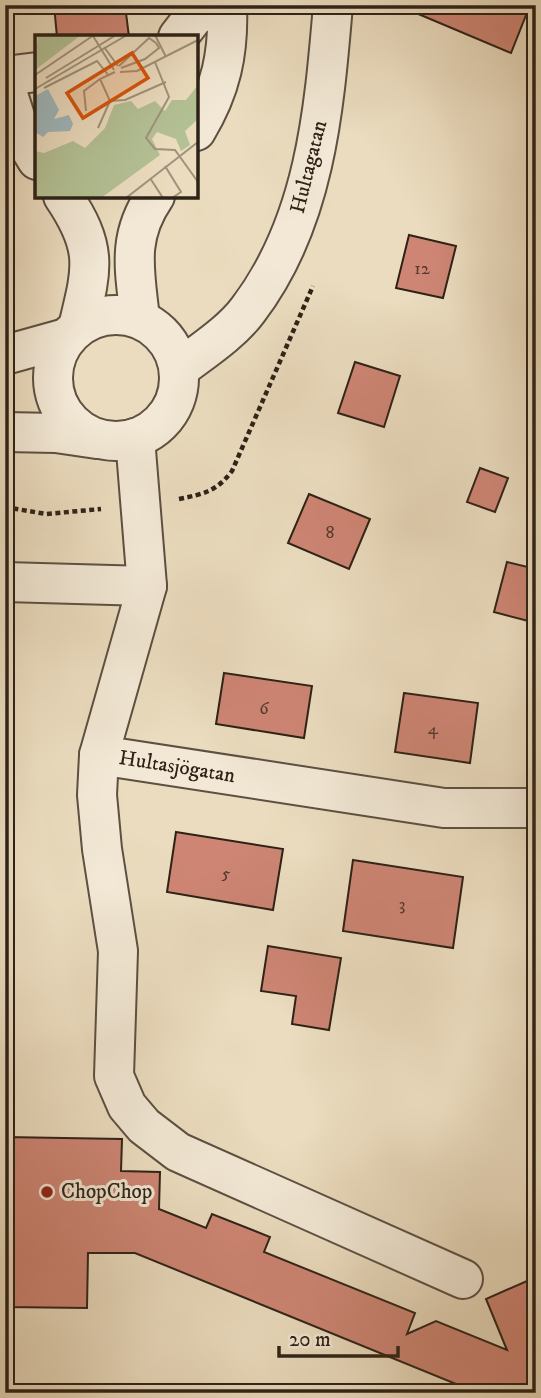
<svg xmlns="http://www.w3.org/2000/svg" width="541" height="1398" font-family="'IM FELL DW Pica',serif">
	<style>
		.building { fill: #ce8574; stroke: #2d2217; stroke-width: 2 }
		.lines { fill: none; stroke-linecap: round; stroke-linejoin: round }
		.minor-casing { stroke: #5c5041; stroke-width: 42 }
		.path { stroke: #2d2217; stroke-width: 4.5; stroke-dasharray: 5 3.5; stroke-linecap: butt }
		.minor { stroke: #f2e8d5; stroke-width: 38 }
		.poi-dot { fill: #8f2418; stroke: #f2e8d5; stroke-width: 2.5 }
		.labels { text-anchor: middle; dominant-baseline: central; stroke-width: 6; stroke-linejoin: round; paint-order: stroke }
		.number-label { font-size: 18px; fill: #553b2e }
		.street-label { font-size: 21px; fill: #2d2217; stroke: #f2e8d5 }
		.poi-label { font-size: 21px; fill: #2d2217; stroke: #f2e8d5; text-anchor: start }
		.inset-road { fill: none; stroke: #9f927c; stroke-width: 2 }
		.view { fill: #d5540d; fill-opacity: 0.15; stroke: #d5540d; stroke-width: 3.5 }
		.inset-edge { fill: none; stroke: #2d2217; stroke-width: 3.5 }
	</style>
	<rect width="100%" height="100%" fill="#ebdcbf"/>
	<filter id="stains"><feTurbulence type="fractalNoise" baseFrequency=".00286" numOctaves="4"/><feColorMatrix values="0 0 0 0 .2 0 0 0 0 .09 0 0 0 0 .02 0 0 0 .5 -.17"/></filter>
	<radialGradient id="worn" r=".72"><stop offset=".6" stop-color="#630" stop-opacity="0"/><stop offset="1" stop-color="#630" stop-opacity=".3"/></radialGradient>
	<g class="building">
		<polygon points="54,5 125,5 129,37 57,37"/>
		<polygon points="397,5 530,5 511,53"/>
		<polygon points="409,235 456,246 443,298 396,288"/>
		<polygon points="355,362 400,376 384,427 338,413"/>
		<polygon points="480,468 508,478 495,512 467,502"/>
		<polygon points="309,494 370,519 349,569 288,543"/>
		<polygon points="507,562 536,569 536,623 494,612"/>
		<polygon points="224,673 312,686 304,738 216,724"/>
		<polygon points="404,693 478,703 470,763 395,752"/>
		<polygon points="176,832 283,849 273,910 167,892"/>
		<polygon points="353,860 463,877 453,948 343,931"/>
		<polygon points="268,946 341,958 329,1030 292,1024 296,996 261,991"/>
		<polygon points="5,1137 122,1139 121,1171 160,1172 159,1209 206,1228 212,1214 270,1237 264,1252 415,1313 407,1334 436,1321 507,1350 486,1299 536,1277 536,1393 478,1393 135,1253 88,1253 87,1308 5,1307"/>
	</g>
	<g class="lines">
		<defs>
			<g id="minor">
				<polyline points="178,37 196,14 227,7"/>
				<polyline points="5,76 37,72"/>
				<polyline points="5,85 20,132 37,160"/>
				<path d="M196,131c25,-41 33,-78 31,-126"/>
				<path d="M63,196c36,53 29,73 15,131"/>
				<circle cx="116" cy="378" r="63"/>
				<path d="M140,319c-5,-48 -14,-81 15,-123"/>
				<polyline points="5,355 66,338"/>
				<path d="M179,369c22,-17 52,-36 69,-59 67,-88 76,-199 85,-305"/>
				<polyline points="5,432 56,433 97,439"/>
				<polyline points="135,438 147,586 99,755 444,808 536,808"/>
				<polyline points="5,582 147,586"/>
				<polyline points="99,755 97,795 102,849 118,951 114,1076 127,1106 144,1126 178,1152 463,1279"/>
			</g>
		</defs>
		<use href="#minor" class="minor-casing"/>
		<g class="path">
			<path d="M179,499c25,-5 38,-8 53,-28l81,-185"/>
			<polyline points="5,507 46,514 101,509"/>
		</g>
		<use href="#minor" class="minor"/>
	</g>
	<circle class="poi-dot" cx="47" cy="1192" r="7"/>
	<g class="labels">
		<g class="number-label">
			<text x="422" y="269">12</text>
			<text x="330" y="533">8</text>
			<text x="264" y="709">6</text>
			<text x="433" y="729">4</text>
			<text x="226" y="874">5</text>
			<text x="402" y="905">3</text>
		</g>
		<g class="street-label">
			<text transform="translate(309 167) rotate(-76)">Hultagatan</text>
			<text transform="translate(177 767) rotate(9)">Hultasjögatan</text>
		</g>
		<g class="poi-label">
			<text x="61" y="1192">ChopChop</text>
		</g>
	</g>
	<g transform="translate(35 35)">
		<rect width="163" height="163" fill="#ebdcbf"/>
		<path d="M3,0h43l-46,35zM163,50v34l-13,12 5,14 -9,6 -5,-12 -19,-7 -5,7 8,16 -59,43h-66v-47l9,2 29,-12 12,7 20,-20 9,-23 17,-4 7,8 17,-8 10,10 7,-11h14z" fill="#b3c195"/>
		<path d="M13,54l11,21 -5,9 15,-4 4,9 -3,7 -22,1 -5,5 -8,-5v-36z" fill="#9fb8be"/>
		<path class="inset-road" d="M120,0l11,22M58,1l21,34M69,12l14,19M120,27l14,35 -23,41 9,11 20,1 23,32M84,31l30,-28 7,5 3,5 -14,11 -24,9M85,37l17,-1 61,-31M0,40l59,-40M11,43l70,-43M9,53l53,-27 12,15M0,54l92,-54M75,66l15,-1 41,-18M51,76l-2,-20 16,-12M63,93l12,-27 -10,-22 15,-7M130,131l16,26 -9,6M115,143l13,20M91,163l72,-56"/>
		<path class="view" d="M97,18l16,25 -65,40 -16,-25z"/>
		<rect width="163" height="163" class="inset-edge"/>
	</g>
	<rect width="541" height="1398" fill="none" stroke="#ebdcbf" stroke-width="28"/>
	<rect x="7" y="7" width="527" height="1384" fill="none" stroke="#2d2217" stroke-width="3.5"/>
	<rect x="14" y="14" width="513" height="1370" fill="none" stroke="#2d2217" stroke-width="2"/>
	<path d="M279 1346v10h119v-10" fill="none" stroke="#2d2217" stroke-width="3.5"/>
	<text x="289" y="1346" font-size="21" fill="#2d2217" stroke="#f2e8d5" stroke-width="5" paint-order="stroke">20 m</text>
	<rect width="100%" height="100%" filter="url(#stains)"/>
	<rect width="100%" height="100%" fill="url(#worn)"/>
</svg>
